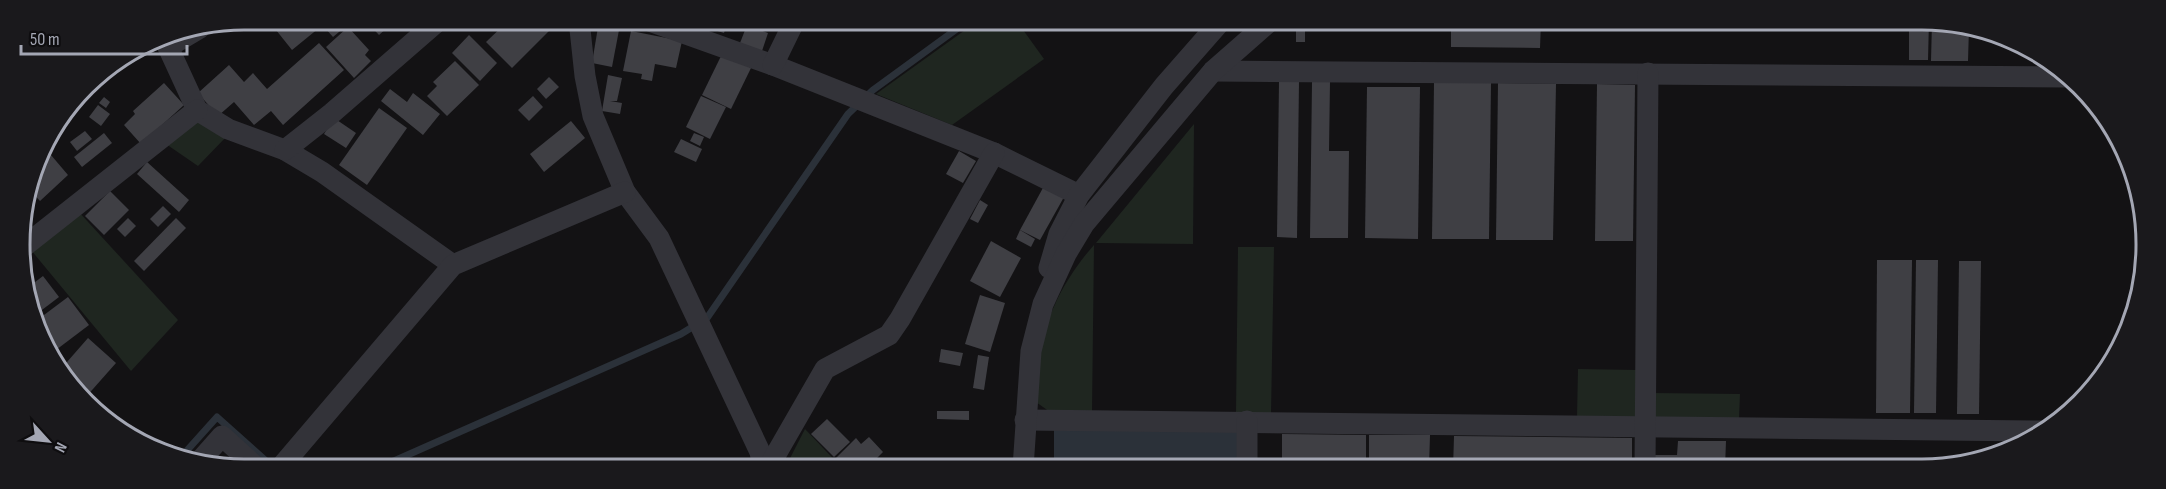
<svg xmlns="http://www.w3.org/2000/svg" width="2166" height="489" font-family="'Sofia Sans Condensed',sans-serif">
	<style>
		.green { fill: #1f2620 }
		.water { fill: #2b3139 }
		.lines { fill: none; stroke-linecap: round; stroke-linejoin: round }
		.stream { stroke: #2b3139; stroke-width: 7 }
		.building { fill: #3f3f44 }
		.minor { stroke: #333339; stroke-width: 21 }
		.rim { fill: none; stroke: #a4a7b4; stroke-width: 3 }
	</style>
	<rect width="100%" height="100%" fill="#131214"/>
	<g class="green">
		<polygon points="979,20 1016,20 1044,59 952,125 876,94"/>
		<polygon points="197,117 227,136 198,166 166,144"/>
		<polygon points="1194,124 1193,244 1096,243"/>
		<polygon points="78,211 178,320 131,371 31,250"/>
		<path d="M1094,245l-2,167h-42l-14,-10c1,-17 1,-35 4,-51 7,-39 28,-77 54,-106z"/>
		<polygon points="1238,247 1274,247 1271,414 1236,414"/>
		<polygon points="1578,369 1638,370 1637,418 1577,417"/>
		<polygon points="1652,393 1740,394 1739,419 1652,418"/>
		<polygon points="805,429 842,468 785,468"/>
	</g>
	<polygon class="water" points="1054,429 1239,431 1238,468 1054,468"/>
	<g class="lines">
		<g class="stream">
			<polyline points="182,456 217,417 274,468"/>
			<polyline points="378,468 681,334 707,318 848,114 873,90 969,20"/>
		</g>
	</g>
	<g class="building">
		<polygon points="268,20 312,20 319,28 292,50"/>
		<polygon points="334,20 340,20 346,26 333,37 325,28"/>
		<polygon points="365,20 396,20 379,35"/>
		<polygon points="509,20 550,20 555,25 512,68 486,42"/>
		<polygon points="700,20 728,20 724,33 698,25"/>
		<polygon points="740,20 764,20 761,28"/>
		<polygon points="1451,21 1541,21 1540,48 1451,47"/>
		<polygon points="1909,21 1929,21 1928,60 1909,60"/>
		<polygon points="1932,21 1951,21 1969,28 1968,61 1931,61"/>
		<polygon points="747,25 768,33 762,51 740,43"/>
		<polygon points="348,27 369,50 365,55 371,61 354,78 326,47"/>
		<polygon points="598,27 619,30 612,67 592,63"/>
		<polygon points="631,31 682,41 676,68 655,64 652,81 641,79 642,74 623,71"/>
		<rect x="1296" y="31" width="9" height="11"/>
		<polygon points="469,35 497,63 480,81 452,53"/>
		<polygon points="319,43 344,70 283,125 271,111 254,125 234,102 218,116 198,93 229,65 244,82 253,73 267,89"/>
		<polygon points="722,54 751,68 731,109 702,95"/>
		<polygon points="455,61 479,85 447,116 427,96 437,86 433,82"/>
		<polygon points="117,63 118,64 103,76 101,72"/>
		<polygon points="608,75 622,78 617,101 610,101 622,103 620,114 602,111"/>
		<polygon points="549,77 559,87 546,99 537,89"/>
		<polygon points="1279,81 1299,81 1297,238 1277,237"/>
		<polygon points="1312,82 1330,82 1329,151 1349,151 1348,238 1310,238"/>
		<polygon points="164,83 184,105 141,144 124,125 135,114 133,111"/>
		<polygon points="1434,83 1491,83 1489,239 1432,239"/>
		<polygon points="1498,83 1556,84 1553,240 1496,240"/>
		<polygon points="1597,84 1635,85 1633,241 1595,241"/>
		<polygon points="1367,87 1420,87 1418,239 1365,238"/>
		<polygon points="390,89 407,102 413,93 440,114 423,135 381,101"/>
		<polygon points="533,96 543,107 529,121 518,110"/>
		<polygon points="701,96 726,107 710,139 686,127"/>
		<polygon points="104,97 110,102 106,108 99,103"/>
		<polygon points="98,105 110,114 101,126 89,117"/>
		<polygon points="379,108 407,128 367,185 339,165"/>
		<polygon points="334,118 356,133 346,148 324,134"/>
		<polygon points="571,121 585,138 544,172 530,154"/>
		<polygon points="85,131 92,139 77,151 70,142"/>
		<polygon points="104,133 112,143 82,167 74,157"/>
		<polygon points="694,133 704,137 700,146 690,141"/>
		<polygon points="681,139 702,149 696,162 674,152"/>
		<polygon points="45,148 68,175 40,201 30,190 41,152"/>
		<polygon points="959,151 976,161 963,183 946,174"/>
		<polygon points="147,162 189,200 179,212 137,174"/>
		<polygon points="1044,186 1064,197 1040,240 1020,230"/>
		<polygon points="110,191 129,210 104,235 85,216"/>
		<polygon points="980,200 988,205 978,223 970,219"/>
		<polygon points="163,206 171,214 158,227 150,219"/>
		<polygon points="128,218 136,226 125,237 117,229"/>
		<polygon points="176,218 186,228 144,271 134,261"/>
		<polygon points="1020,230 1035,239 1031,247 1016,239"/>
		<polygon points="991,241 1021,258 1000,297 970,281"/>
		<polygon points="1877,260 1912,260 1910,413 1876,413"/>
		<polygon points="1916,260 1938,260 1936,413 1914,413"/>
		<polygon points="1959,261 1981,261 1979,414 1957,414"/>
		<polygon points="43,276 59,297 34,316 27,303 26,289"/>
		<polygon points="980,295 1005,303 990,352 965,344"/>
		<polygon points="68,297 89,325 52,353 36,321"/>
		<polygon points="88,338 116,363 85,398 66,382 60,370"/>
		<polygon points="941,349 963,353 960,366 939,362"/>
		<polygon points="978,355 989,357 984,390 973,388"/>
		<polygon points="937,411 969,411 969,420 937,419"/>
		<polygon points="827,419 850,442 834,457 811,434"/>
		<polygon points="1282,434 1366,435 1366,468 1282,468"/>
		<polygon points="1369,435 1430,435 1429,468 1369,468"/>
		<polygon points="1454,436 1632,438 1632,468 1453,468"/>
		<polygon points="869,437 883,452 876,459 884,468 844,468 835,459 856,438 861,444"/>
		<polygon points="1678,441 1726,441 1725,468 1655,468 1655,455 1677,455"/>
		<polygon points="225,458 234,468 215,467"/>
	</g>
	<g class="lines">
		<g class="minor">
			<polyline points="579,20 585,76 593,116 625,192 659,238 760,452 763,468"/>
			<polyline points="647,20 773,65 994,153 1079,195"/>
			<polyline points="163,36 197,110 228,129 285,150 322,172 453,265"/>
			<polyline points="168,47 200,28"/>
			<polyline points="773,65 795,20"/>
			<polyline points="1213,71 2065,77"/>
			<polyline points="285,150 332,113 439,20"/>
			<polyline points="22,248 197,110"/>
			<polyline points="1049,268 1059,234 1079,195 1164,86 1221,21"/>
			<polyline points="1025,420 2043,431"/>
			<polyline points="199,462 222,436 257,468"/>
			<polyline points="280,468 453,265 625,192"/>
			<polyline points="768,468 825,369 889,335 900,319 994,153"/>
			<polyline points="1023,468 1031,351 1043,304 1066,254 1084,224 1213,71 1270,21"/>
			<polyline points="1247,468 1247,421"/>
			<polyline points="1645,468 1648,73"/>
		</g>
	</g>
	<path d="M0 0H2166V489H0ZM244 30H1922A214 214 0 0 1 2136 244V245A214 214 0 0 1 1922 459H244A214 214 0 0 1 30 245V244A214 214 0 0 1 244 30Z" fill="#1a191c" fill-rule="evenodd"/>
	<path class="rim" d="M244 30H1922A214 214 0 0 1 2136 244V245A214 214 0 0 1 1922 459H244A214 214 0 0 1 30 245V244A214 214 0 0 1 244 30Z"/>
	<g transform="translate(48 441) rotate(117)" stroke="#0e0d0f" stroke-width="4.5" paint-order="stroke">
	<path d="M0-4.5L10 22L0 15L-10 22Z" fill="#a4a7b4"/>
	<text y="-9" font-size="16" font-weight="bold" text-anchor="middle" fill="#a4a7b4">N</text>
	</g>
	<path d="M21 45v9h166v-9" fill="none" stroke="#a4a7b4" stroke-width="3"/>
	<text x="30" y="45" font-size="18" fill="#a4a7b4" stroke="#0e0d0f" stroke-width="4.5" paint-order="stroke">50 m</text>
</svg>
